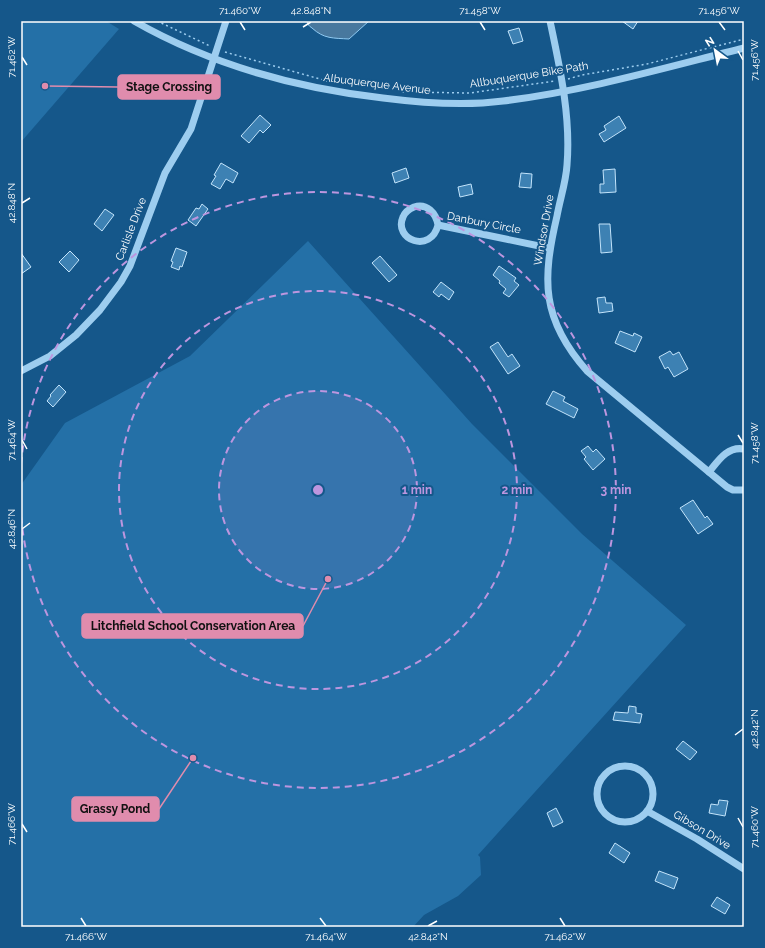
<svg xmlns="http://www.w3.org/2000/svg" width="765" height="948" font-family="Raleway,sans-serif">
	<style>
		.green { fill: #2470a7 }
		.water { fill: #48789e; stroke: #8fcaf2 }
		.building { fill: #3d81b3; stroke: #c3e4fb }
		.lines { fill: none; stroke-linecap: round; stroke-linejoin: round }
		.path { stroke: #9dcdef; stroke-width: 1.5; stroke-dasharray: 2 3; stroke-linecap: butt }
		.minor { stroke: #9dcdef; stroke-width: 7 }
		.ticks { fill: none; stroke: #fff; stroke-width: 1.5 }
		.ring { fill: none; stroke: #bd96df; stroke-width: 2; stroke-dasharray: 7 5 }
		.labels { text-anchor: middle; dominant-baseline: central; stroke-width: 4; stroke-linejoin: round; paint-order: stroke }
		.street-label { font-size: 11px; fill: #fff; stroke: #15578a }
		.centre { fill: #bd96df; stroke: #15578a; stroke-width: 2 }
		.ring-label { font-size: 12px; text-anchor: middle; font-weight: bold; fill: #bd96df; stroke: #15578a; stroke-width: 4; stroke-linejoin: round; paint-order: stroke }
		.leader { fill: none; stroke: #e08cad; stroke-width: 1.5 }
		.callout-dot { fill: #e08cad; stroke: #15578a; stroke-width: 1.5 }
		.callout { fill: #e08cad; stroke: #e08cad; stroke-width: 1.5 }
		.callout-label { font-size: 12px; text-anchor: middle; font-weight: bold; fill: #111 }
		.neatline { fill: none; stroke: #fff; stroke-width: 1.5 }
		.ticks-label { font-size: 10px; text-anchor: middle; fill: #fff }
	</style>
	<rect width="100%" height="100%" fill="#15578a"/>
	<g class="green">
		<polygon points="21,21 106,21 119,29 21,142"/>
		<polygon points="308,241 472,424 582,534 686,625 478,855 480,857 481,875 458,896 424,915 413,927 21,927 21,485 65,423 190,356"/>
	</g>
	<path class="water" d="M307,21h62l-20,18c-16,-1 -25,0 -37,-11 -3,-2 -4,-3 -5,-7z"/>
	<g class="building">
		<polygon points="622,21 638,21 633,29"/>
		<polygon points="519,28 523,41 513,44 508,31"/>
		<polygon points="260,115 271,125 263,133 260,130 249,143 241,136"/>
		<polygon points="619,116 626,128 604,142 599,134 606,130 604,126"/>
		<polygon points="221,163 238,173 233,183 226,179 220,189 211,184 216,176 214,175"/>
		<polygon points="406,168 409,178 395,183 392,173"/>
		<polygon points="615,169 616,192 600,193 600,184 604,184 603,170"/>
		<polygon points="521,173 532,174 531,188 519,187"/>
		<polygon points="471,184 473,194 460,197 458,187"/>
		<polygon points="202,204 208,209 196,226 188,220 196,208 199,209"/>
		<polygon points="105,209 114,215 102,231 94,224"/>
		<polygon points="599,224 610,224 612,252 601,253"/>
		<polygon points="176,248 187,252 182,267 180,266 179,270 171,267 173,262 171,261"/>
		<polygon points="70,251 79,260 69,272 59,262"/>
		<polygon points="21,253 31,267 21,274"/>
		<polygon points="380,256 397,275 389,282 372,263"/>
		<polygon points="499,266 516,278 514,281 519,285 509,297 503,293 506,289 499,283 500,281 493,275"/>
		<polygon points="441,282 454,292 449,300 441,294 439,297 433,292"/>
		<polygon points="605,297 606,303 612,303 613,311 599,313 597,298"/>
		<polygon points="620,331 633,336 634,333 642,337 635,352 615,343"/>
		<polygon points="498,342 508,357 512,354 520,366 508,374 490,347"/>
		<polygon points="670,351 673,355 679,352 688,369 674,377 668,367 665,369 659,357"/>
		<polygon points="59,385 66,392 53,407 47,401 51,396 50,395"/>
		<polygon points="553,391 565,397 563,401 578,409 574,418 546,404"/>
		<polygon points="588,446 593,452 596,449 605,459 593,470 584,459 586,457 581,451"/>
		<polygon points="693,500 705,518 707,516 713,524 698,534 680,508"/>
		<polygon points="629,706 636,707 636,713 642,714 640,723 613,720 615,712 628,713"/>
		<polygon points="683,741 697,752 690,760 676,749"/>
		<polygon points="719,800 728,801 725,816 709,813 711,804 718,805"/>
		<polygon points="556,808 563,822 553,827 547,813"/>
		<polygon points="615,843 630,853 624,863 609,853"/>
		<polygon points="659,871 678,878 674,889 655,881"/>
		<polygon points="717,897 730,905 725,914 711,906"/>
	</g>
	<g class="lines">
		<g class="path">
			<polyline points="157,21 210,46"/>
			<polyline points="225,52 327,81"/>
			<polyline points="568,79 582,75 647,64 744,39"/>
			<polyline points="402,92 470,93 555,81"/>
		</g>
		<g class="minor">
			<path d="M134,21c77,44 162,67 249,77 39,5 82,8 120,3 82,-10 161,-33 241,-53"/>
			<path d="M550,21c10,47 21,96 17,144 -1,17 -7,34 -10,51 -15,64 -16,103 30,155l140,116 6,3h11"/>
			<path d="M438,225c-7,29 -45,15 -35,-8 2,-5 6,-8 11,-10 13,-4 22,6 24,18l111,23"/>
			<polyline points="21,371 50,356 76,335 100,310 121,282 130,266 165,173 191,129 226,21"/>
			<path d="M709,472c9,-11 18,-26 35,-23"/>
			<circle cx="625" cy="794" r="28"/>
			<polyline points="647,811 697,839 744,869"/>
		</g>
	</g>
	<path class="ticks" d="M240,22l5,8M480,22l5,8M719,22l6,8M303,27l8,-5M738,51l5,9M22,57l5,8M22,203l8,-5M738,435l5,8M22,440l5,9M22,529l8,-6M735,735l8,-6M738,818l5,9M22,824l5,8M81,918l5,8M320,918l6,8M560,918l5,8M428,926l9,-5"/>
	<circle cx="318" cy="490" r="99" fill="#bd96df" fill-opacity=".12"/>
	<g class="ring">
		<circle cx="318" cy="490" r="99"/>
		<circle cx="318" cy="490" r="199"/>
		<path d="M21 464A298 298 0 1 1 21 516"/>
	</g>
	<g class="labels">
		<g class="street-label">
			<text transform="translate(529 75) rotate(-9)">Allbuquerque Bike Path</text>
			<text transform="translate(377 84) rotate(7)">Albuquerque Avenue</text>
			<text transform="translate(484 223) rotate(11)">Danbury Circle</text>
			<text transform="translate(131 229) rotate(-69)">Carlisle Drive</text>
			<text transform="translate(544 230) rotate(-80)">Windsor Drive</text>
			<text transform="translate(702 830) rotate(31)">Gibson Drive</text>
		</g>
	</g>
	<circle cx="318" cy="490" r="6" class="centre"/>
	<g class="ring-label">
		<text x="417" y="494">1 min</text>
		<text x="517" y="494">2 min</text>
		<text x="616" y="494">3 min</text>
	</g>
	<path class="leader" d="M45 86L118 87M328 579L303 626M193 758L159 809"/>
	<g class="callout-dot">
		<circle cx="45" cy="86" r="4"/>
		<circle cx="328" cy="579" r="4"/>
		<circle cx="193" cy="758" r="4"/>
	</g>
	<g class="callout">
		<rect x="118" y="75" width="102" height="24" rx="4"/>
		<rect x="82" y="614" width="221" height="24" rx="4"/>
		<rect x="72" y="797" width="87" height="24" rx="4"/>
	</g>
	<g class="callout-label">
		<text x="169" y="91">Stage Crossing</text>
		<text x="193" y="630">Litchfield School Conservation Area</text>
		<text x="115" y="813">Grassy Pond</text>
	</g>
	<rect width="765" height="948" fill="none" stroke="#15578a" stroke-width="44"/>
	<g transform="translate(715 50) rotate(328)" stroke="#15578a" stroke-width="3" paint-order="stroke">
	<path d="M0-3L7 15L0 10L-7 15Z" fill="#ffffff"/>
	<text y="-6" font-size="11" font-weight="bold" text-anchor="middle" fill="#ffffff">N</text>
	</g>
	<rect x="22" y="22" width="721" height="904" class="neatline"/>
	<g class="ticks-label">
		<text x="240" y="14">71.460°W</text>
		<text x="311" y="14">42.848°N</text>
		<text x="480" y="14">71.458°W</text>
		<text x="719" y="14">71.456°W</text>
		<text transform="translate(11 57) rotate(-90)" y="4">71.462°W</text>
		<text transform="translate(754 60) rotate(-90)" y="4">71.456°W</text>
		<text transform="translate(11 203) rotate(-90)" y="4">42.848°N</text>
		<text transform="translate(11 440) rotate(-90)" y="4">71.464°W</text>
		<text transform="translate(754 443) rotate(-90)" y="4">71.458°W</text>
		<text transform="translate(11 529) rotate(-90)" y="4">42.846°N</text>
		<text transform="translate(754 729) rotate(-90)" y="4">42.842°N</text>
		<text transform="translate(11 824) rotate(-90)" y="4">71.466°W</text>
		<text transform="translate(754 827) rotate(-90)" y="4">71.460°W</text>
		<text x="86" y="940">71.466°W</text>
		<text x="326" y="940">71.464°W</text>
		<text x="428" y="940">42.842°N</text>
		<text x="565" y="940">71.462°W</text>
	</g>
</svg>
